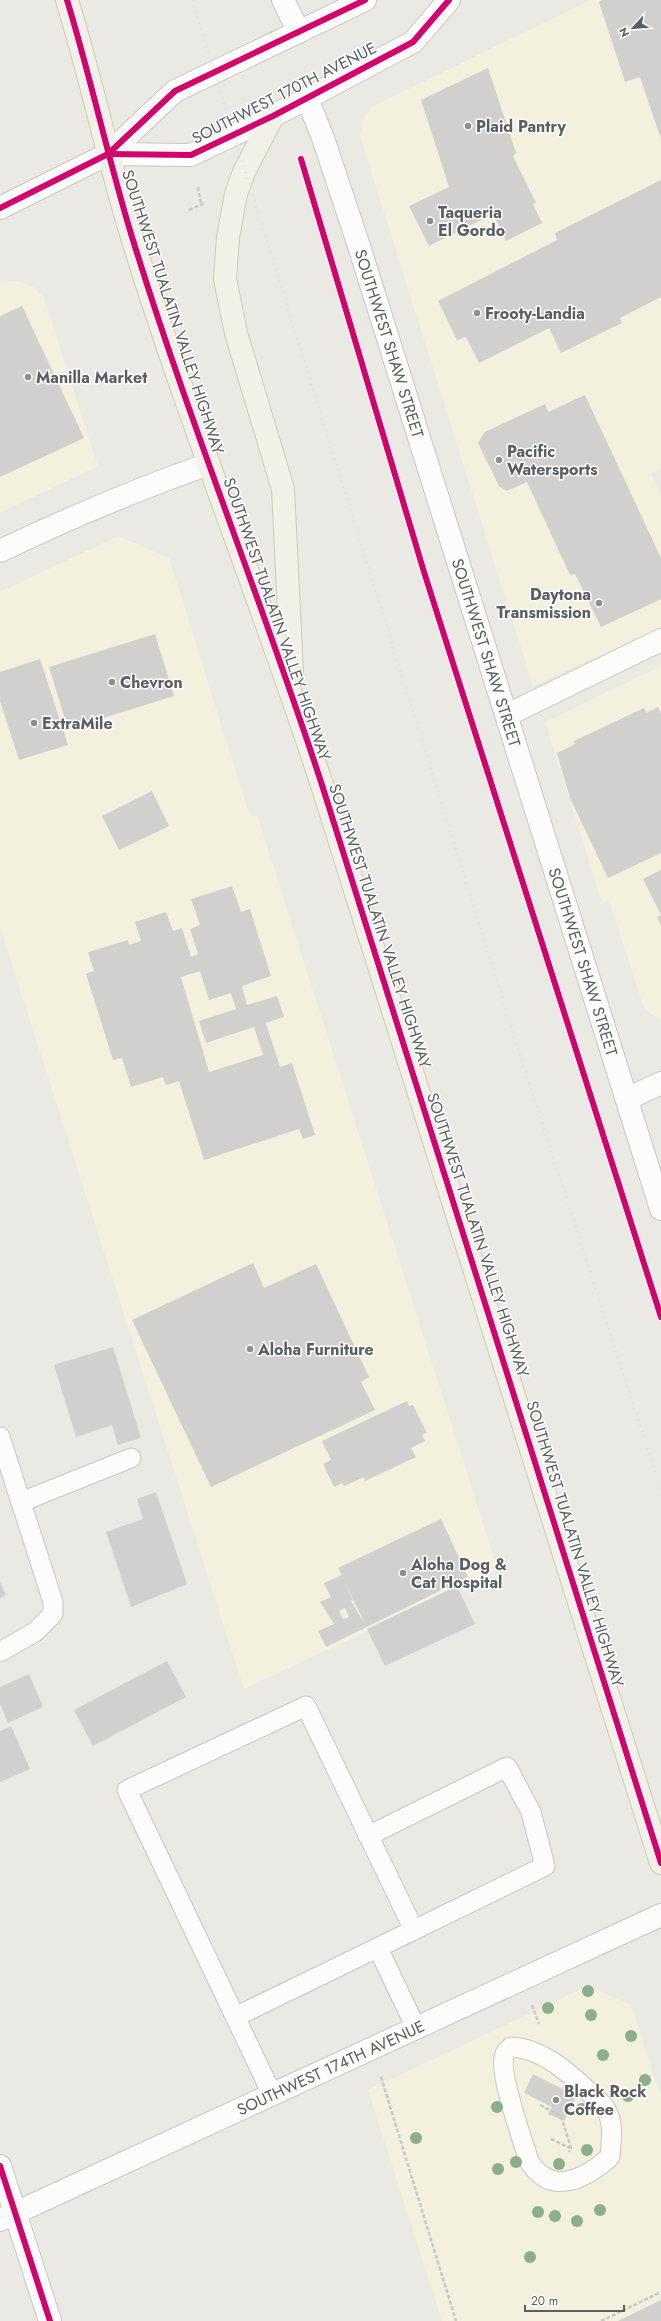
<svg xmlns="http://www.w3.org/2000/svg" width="661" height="2321" font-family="Jost,sans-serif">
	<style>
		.commercial { fill: #f3f0dd }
		.building { fill: #d1d0ce; fill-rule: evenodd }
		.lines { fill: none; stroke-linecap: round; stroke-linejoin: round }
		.lane-casing { stroke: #c6c6c5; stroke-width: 21 }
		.street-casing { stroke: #c6c6c5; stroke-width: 24 }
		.secondary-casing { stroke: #c7c7c6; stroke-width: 24 }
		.primary-casing { stroke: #d0cbb4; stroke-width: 24 }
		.path { stroke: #c5cac7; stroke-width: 2.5; stroke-dasharray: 4 2; stroke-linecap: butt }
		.lane { stroke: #fcfcfb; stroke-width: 19 }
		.street { stroke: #fcfcfb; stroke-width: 22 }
		.secondary { stroke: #fcfcfb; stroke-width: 22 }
		.primary { stroke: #f2f1e7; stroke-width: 22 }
		.rail { stroke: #e2e2e1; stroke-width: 3; stroke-dasharray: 1 5; stroke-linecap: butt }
		.cycleway-casing { stroke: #fff; stroke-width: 8 }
		.cycleway { stroke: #d6006c; stroke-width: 6 }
		.tree { fill: #8aaf8c }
		.poi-dot { fill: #8c8e90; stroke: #fff; stroke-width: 1.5 }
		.labels { text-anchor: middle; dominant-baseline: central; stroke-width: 3; stroke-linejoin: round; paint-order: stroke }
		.street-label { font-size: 16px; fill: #5a5d62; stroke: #fff }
		.poi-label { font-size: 16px; font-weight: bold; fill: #5a5d62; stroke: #fff; text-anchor: start }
	</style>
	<rect width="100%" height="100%" fill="#eae9e4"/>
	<g class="commercial">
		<polygon points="590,0 661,0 661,469 651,474 661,495 661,628 533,686 360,136 362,120 372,107"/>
		<polygon points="18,281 33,287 44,298 98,466 0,513 0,282"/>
		<polygon points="118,536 169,558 250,817 257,815 498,1570 244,1689 0,927 0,592"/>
		<polygon points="661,666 661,1020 648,1012 643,1005 609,900 602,903 545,722"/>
		<polygon points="588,1986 631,2005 661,2097 661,2321 442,2321 368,2090"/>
	</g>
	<g class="building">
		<polygon points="602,0 661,0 661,139 640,77 625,82 599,2"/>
		<polygon points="488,68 516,153 513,156 536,203 533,204 542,223 506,241 493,214 429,246 409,206 449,187 421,100"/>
		<polygon points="661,180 661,297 620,318 622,323 561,353 549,328 479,363 466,337 457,340 438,301 557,240 555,233"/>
		<polygon points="22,306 84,438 0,477 0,316"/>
		<polygon points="585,395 661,558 661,599 601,627 575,574 570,575 527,482 507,491 499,486 478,443 485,432 545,404 548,412"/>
		<polygon points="155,634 174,696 68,729 49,667"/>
		<polygon points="40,659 68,745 19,760 0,701 0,672"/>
		<polygon points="658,707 661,714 661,853 608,878 570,798 557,753 575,744 574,741 644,708 646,713"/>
		<polygon points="152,791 169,826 119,850 102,816"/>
		<polygon points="661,870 661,926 657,917 661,915 643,879"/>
		<path d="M232,886l9,26 9,-3 21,67 -29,10 5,19 30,-9 7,21 -18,6 14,44 12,-4 23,72 -12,4 -4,-10 -95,31 -25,-79 -13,4 -3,-8 -32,10 -9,-29 -9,2 -27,-86 8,-3 -6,-19 40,-12 1,5 12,-4 -6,-19 31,-10 7,19 9,-3 9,29 7,-3 -8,-25 10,-4 -9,-26zM200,971l9,29 22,-7 5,16 -37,12 7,22 48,-16 9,28 -54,17 -28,-95z"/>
		<polygon points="253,1263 264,1288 316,1264 369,1377 361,1382 375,1410 211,1487 132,1320"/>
		<polygon points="113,1347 141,1438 118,1445 112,1425 76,1437 54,1365"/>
		<polygon points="407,1401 409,1406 413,1405 427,1433 422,1435 425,1441 411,1448 416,1457 365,1481 364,1477 344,1486 342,1483 334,1487 323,1464 331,1460 322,1441"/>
		<polygon points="156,1492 187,1584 131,1607 106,1532 143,1519 137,1499"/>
		<path d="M441,1519l27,58 -142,70 -8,-16 16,-7 -14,-22 11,-5 -7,-14 18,-8 -4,-7zM344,1580l21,44 -14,-23 2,-1zM345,1608l4,9 -6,2 -4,-8z"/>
		<polygon points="0,1582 6,1595 0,1598"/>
		<polygon points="457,1586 475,1624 385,1666 367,1629"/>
		<polygon points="167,1661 186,1697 93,1746 74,1710"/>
		<polygon points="29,1674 43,1707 8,1723 0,1704 0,1687"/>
		<polygon points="11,1726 30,1769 0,1782 0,1731"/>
		<polygon points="533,2074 562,2089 565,2082 580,2090 564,2121 548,2114 552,2107 524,2093"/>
		<polygon points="661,2300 661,2321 618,2321"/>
	</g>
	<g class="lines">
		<defs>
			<g id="lane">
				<polyline points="0,1437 53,1602 53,1614 35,1632 0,1652"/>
				<polyline points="21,1502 131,1458"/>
				<polyline points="368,1836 507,1767 531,1812 545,1866 414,1930"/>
				<polyline points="378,1948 416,2028"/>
				<polyline points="235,2017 414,1930 306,1706 127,1790 272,2094"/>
				<path d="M511,2047c32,1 62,29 83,50 4,4 11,9 13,14 7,14 4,31 3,46 -25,22 -59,40 -81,4 -6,-20 -32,-91 -24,-107 1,-2 4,-5 6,-7z"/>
			</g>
			<g id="street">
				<polyline points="283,0 299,32"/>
				<path id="s1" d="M307,98l16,40 35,105 303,966"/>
				<path d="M0,551c69,-33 137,-62 209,-87"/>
				<polyline points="507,715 661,640"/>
				<polyline points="627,1099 661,1083"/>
				<polyline points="0,2166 50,2321"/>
				<path id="s2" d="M0,2220l661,-305"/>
			</g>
			<g id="secondary">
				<polyline points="108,154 191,155 273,116 413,42 449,0"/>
				<polyline points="0,208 108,154 175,91 365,0"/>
			</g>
			<g id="primary">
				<path d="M67,0c24,78 41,159 65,237 57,185 130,364 190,548 116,358 227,718 339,1078"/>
				<polyline points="273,116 244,172 236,194 228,237 225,279 236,333 283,489 292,673"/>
			</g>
		</defs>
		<use href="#lane" class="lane-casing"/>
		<use href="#street" class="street-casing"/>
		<use href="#secondary" class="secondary-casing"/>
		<use href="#primary" class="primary-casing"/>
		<g class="path">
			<polyline points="198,187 201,204"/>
			<polyline points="189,210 205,203"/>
			<polyline points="532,2005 539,2024"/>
			<polyline points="381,2077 456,2321"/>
			<polyline points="540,2105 561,2116 571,2148 569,2152"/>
			<polyline points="551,2139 570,2148"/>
			<polyline points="601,2321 661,2292"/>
		</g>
		<use href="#lane" class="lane"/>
		<use href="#street" class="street"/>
		<use href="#secondary" class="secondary"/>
		<use href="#primary" class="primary"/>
		<polyline class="rail" points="192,0 523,1065 661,1490"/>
		<defs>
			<g id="cycleway">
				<path d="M67,0c24,78 41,159 65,237 57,185 130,364 190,548 116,358 227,718 339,1078"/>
				<polyline points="108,154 191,155 273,116 413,42 449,0"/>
				<polyline points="301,159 424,572 661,1317"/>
				<polyline points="0,208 108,154 175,91 365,0"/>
				<polyline points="0,2166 50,2321"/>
			</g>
		</defs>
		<use href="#cycleway" class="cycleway-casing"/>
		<use href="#cycleway" class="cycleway"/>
	</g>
	<g class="tree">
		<circle cx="588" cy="1991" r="6"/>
		<circle cx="548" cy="2008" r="6"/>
		<circle cx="591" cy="2015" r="6"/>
		<circle cx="631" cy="2036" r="6"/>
		<circle cx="603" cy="2055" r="6"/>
		<circle cx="645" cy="2080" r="6"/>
		<circle cx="628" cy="2096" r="6"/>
		<circle cx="497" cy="2107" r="6"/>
		<circle cx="582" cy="2109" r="6"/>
		<circle cx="416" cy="2138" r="6"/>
		<circle cx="587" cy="2150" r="6"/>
		<circle cx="516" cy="2162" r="6"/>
		<circle cx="559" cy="2164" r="6"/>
		<circle cx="498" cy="2169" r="6"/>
		<circle cx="600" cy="2210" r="6"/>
		<circle cx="538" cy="2212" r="6"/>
		<circle cx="555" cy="2216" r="6"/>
		<circle cx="577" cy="2221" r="6"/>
		<circle cx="530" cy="2257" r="6"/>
	</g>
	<g class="poi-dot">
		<circle cx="468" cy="126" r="4"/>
		<circle cx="430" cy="221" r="4"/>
		<circle cx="477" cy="313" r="4"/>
		<circle cx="28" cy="377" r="4"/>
		<circle cx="499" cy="460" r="4"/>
		<circle cx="599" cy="603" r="4"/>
		<circle cx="112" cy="682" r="4"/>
		<circle cx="34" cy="723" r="4"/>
		<circle cx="250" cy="1349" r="4"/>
		<circle cx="403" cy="1573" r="4"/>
		<circle cx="556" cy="2100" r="4"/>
	</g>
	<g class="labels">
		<g class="street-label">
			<text transform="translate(284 93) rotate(-27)">SOUTHWEST 170TH AVENUE</text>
			<text transform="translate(173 312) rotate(72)">SOUTHWEST TUALATIN VALLEY HIGHWAY</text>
			<text stroke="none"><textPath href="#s1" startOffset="259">SOUTHWEST SHAW STREET</textPath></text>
			<text transform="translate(277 619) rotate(71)">SOUTHWEST TUALATIN VALLEY HIGHWAY</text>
			<text stroke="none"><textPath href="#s1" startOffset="583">SOUTHWEST SHAW STREET</textPath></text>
			<text transform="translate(380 926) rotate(72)">SOUTHWEST TUALATIN VALLEY HIGHWAY</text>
			<text stroke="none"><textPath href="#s1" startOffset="907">SOUTHWEST SHAW STREET</textPath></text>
			<text transform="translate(478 1235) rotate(72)">SOUTHWEST TUALATIN VALLEY HIGHWAY</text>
			<text transform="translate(575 1544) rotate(73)">SOUTHWEST TUALATIN VALLEY HIGHWAY</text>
			<text stroke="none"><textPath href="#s2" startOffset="364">SOUTHWEST 174TH AVENUE</textPath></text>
		</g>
		<g class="poi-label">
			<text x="476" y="126">Plaid Pantry</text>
			<text x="438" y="212">Taqueria<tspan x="438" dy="18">El Gordo</tspan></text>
			<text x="485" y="313">Frooty-Landia</text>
			<text x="36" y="377">Manilla Market</text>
			<text x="507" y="451">Pacific<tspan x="507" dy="18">Watersports</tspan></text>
			<text x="591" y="594" text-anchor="end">Daytona<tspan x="591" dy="18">Transmission</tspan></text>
			<text x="120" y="682">Chevron</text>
			<text x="42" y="723">ExtraMile</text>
			<text x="258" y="1349">Aloha Furniture</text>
			<text x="411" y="1564">Aloha Dog &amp;<tspan x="411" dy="18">Cat Hospital</tspan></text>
			<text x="564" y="2091">Black Rock<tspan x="564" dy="18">Coffee</tspan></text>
		</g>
	</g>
	<g transform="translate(633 28) rotate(244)" stroke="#ffffff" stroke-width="3" paint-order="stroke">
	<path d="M0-3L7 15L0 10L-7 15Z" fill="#5a5d62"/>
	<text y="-6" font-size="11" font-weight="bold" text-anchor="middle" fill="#5a5d62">N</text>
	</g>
	<path d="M525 2305v6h99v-6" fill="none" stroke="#5a5d62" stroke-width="2"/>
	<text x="531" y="2305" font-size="12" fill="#5a5d62" stroke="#ffffff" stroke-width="3" paint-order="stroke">20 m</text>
</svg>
